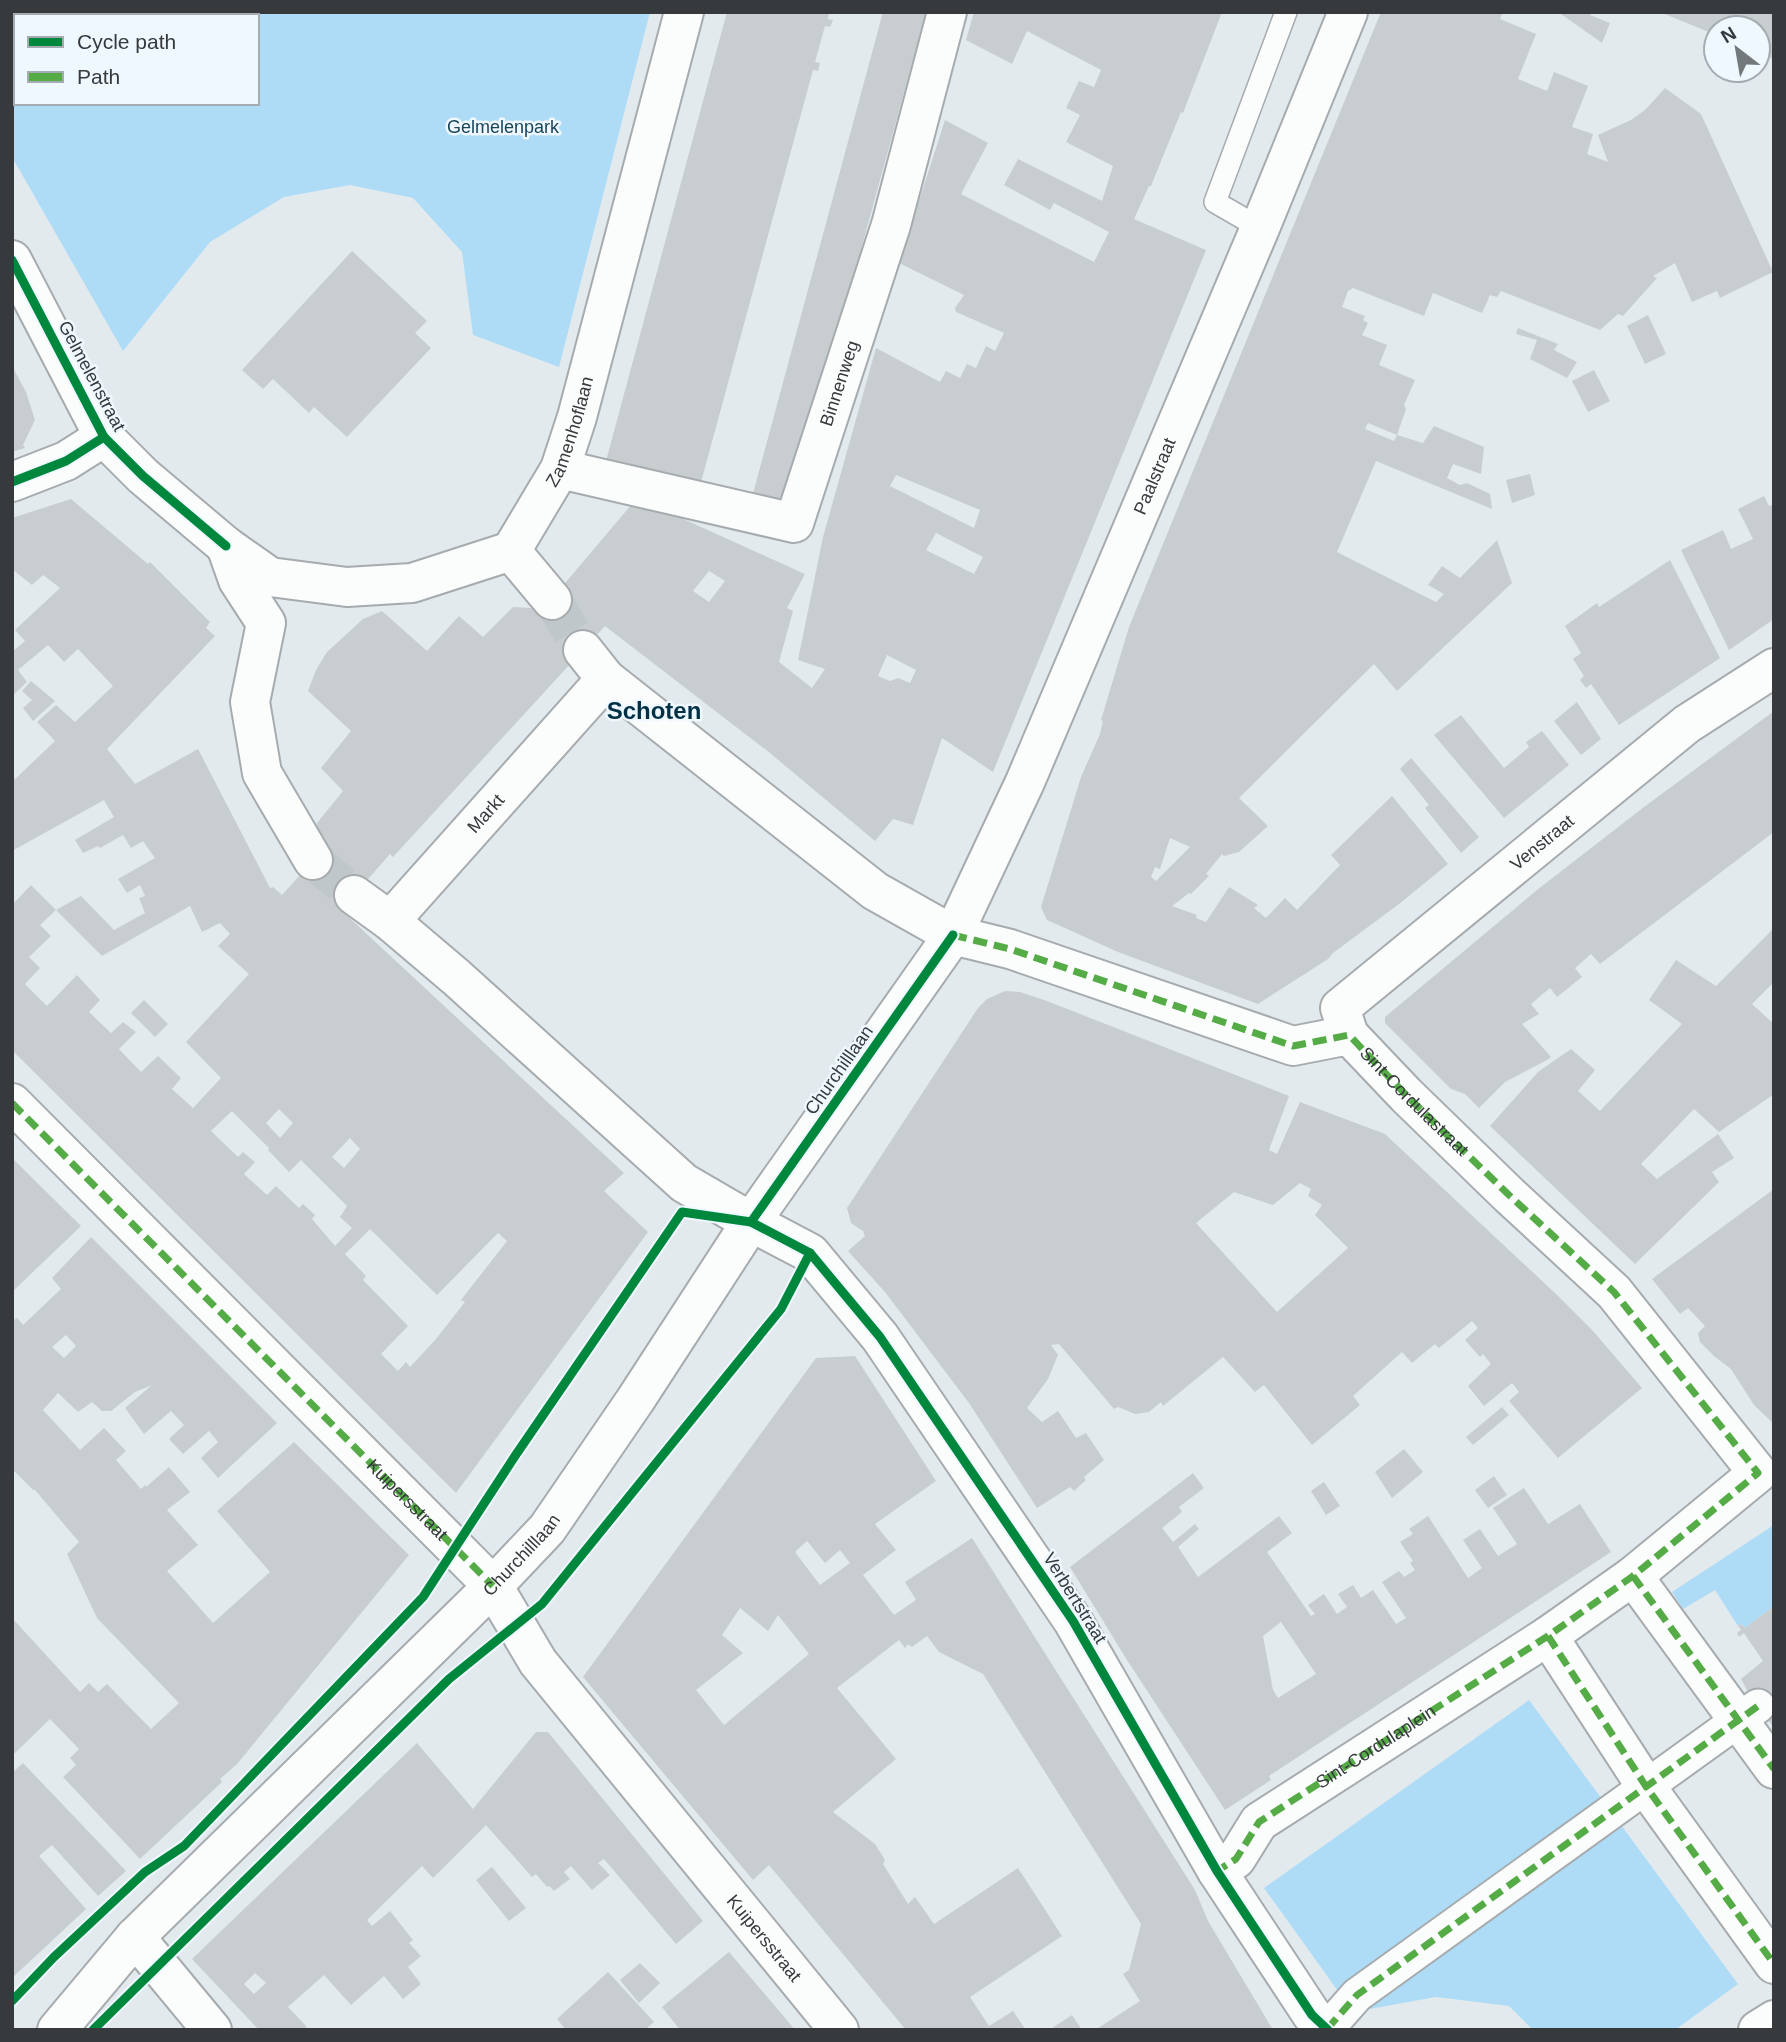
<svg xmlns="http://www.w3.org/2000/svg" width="1786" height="2042" font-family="Arial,sans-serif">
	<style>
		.green { fill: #aedcf6; fill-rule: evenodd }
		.building { fill: #c8cdd0; fill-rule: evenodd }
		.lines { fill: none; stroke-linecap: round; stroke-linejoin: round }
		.minor-tunnel { stroke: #c0c7cb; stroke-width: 38; stroke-dasharray: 38 19; stroke-linecap: butt }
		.service-casing { stroke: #a6abae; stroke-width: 24 }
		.pedestrian-casing { stroke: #a6abae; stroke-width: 37 }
		.minor-casing { stroke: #a6abae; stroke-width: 42 }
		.tertiary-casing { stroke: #a6abae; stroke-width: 42 }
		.service { stroke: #fbfcfc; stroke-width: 21 }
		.pedestrian { stroke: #fbfcfc; stroke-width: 33 }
		.minor { stroke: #fbfcfc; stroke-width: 38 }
		.tertiary { stroke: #fbfcfc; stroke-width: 38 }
		.quiet { stroke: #55ac46; stroke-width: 7; stroke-dasharray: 14 7; stroke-linecap: butt }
		.cycleway-casing { stroke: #eff8fe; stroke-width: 13 }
		.cycleway { stroke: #00873e; stroke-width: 9 }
		.labels { text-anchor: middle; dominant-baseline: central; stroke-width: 5; stroke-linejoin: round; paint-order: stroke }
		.park-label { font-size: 18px; fill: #19455b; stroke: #eff8fe }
		.street-label { font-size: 18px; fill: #363a3d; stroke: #eff8fe }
		.district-label { font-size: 24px; font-weight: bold; fill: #023146; stroke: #eff8fe }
	</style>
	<rect width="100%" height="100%" fill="#e3eaee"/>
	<g class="green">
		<path d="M12,12h638l-91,355 -86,-32 -11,-83 -49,-54 -63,-13 -66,12 -74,45 -87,109 -111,-194zM16,16h241v87h-241z"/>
		<polygon points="1774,1525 1774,1606 1745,1628 1742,1624 1738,1626 1715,1590 1683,1609 1672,1592"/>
		<polygon points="1529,1700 1738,1984 1675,2030 1533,2030 1509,2006 1436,1997 1353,2012 1264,1888"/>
	</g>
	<g class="building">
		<polygon points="727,12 829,12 828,19 833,20 830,27 825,26 815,62 820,63 818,71 813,70 700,486 606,461"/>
		<polygon points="883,12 926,12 790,509 751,501"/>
		<path d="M974,12h248l-39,101 -2,-1 -30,74h-2l-15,33 72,31 -213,522 -51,-34 -29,87 -20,-6 -18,22 -105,-88 -165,-127 -212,231 -3,-3 -49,56 283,263 -20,18 44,41 -192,261 -444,-443v-145l19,-20 25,25 -16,15 11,11 -22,21 11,11 -15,16 22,22 30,-31 23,25 -11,12 22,21 12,-11 13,10 -17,17 22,23 17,-16 23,22 -9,11 21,19 28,-30 -35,-36 63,-68 -31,-28 12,-12 -10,-11 -18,9 -12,-26 -88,50 -46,-46 25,-14 33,34 31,-17 -6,-15 6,-2 -5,-11 -13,8 -9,-14 37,-21 -12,-17 -12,7 -8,-13 -23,13 -2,-2 -15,7 -8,-13 39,-23 -10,-17 -92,51v-69l43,-41 -18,-19 19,-17 19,17 38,-36 -35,-37 -14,13 -16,-17 -30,25 9,12 -15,14v-44l13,-11 -10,-11 45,-42 -17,-13 -11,10 -20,-16v-51l59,-19 77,65 2,-2 60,60 -4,6 9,8 -108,113 28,35 63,-35 72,139 3,-1 9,8 19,-21 10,8 -10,-10 16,-49 26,-32 -22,-23 30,-37 -43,-40 8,-21 11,-18 36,-33 19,-8 45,40 32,-35 24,21 30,-30 18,1 8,6 98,-116 168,76 -18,34 6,3 -14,51 33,26 13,-19 -27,-9 25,-123 53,-189 64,34 6,-11 14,7 7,-14 9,4 10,-22 9,5 9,-18 -48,-21 -1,-4 9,-13 -65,-32 46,-143 43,23 -27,51 133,68 15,-30 -55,-29 -4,7 -46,-25 14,-26 84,42 11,-35 -47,-24 14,-27 -14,-7 13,-27 15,6 7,-17 -74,-39 -15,33 -46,-24zM896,475l84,35 -6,18 -84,-42zM936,533l47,24 -9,17 -48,-24zM709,571l16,10 -16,21 -16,-11zM887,655l29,15 -6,13 -12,-5 -8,3 -12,-5zM279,1109l14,14 -13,15 -14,-15zM232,1111l37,37 -1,2 21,22 12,-12 46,46 -7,11 12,11 -17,18 -23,-27 3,-4 -12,-11 -4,4 -23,-22 -9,9 -23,-21 11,-12 -12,-10 -5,5 -27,-26zM350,1138l10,11 -16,19 -12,-11zM370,1229l67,66 61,-62 9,8 -46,59 4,2 -29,37 -26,28 -4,-5 -8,9 -17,-17 27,-28 -45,-46 3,-4 -21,-22z"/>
		<path d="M1381,12h122l-3,7 36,15 -18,45 29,12 7,-19 34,14 -16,41 21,7 -6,20 21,8 -10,-27 33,-15 14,-10 20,-22 36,26 72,158 -53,26 -3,-7 -25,11 -17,-39 -22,13 4,2 -34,38 -5,-2 -18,16 -99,-39 -4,6 -7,-2 -8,18 -49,-20 -9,23 -71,-28 -5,3 -6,16 23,9 -2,4 5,3 -6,12 25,10 -8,20 36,15 -11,25 2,4 -9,26 -29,-12 -3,6 29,12 3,-6 26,8 11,-17 50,21 -3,27 -28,-10 -6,14 13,7 7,-2 23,11 2,15 -116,-48 -39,91 99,50 8,-8 -16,-9 14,-19 18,12 37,-38 15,43 -115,108 -23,-27 -135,134 29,28 -29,26 -15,4 -2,-2 -16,20 3,2 -18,18 -2,-1 -17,13 25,9 -1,3 10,4 23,-35 29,18 -4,3 12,10 19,-20 12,12 43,-45 -9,-10 61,-59 56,68 -49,40 -66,49 -5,6 -70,45 -140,-52 -71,-32 -6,-13 40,-130 19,-43 3,-13 -2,-1 28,-93zM1170,838l20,9 -34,34 -5,-4 4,-10 5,2z"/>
		<polygon points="1558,12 1592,12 1590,15 1610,23 1602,43"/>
		<polygon points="1660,12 1774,12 1774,59 1758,52 1758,28 1716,28 1716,35"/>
		<polygon points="352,251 427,321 415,333 431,348 347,437 314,407 309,413 273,379 263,389 242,370"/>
		<polygon points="1648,315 1666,354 1645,364 1627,326"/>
		<polygon points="1518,328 1558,344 1554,350 1577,362 1567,378 1530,359 1537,340 1516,334"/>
		<polygon points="12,366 26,392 35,420 23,445 25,448 12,452"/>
		<polygon points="1594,370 1610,401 1588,412 1572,381"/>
		<polygon points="1530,474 1535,495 1512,503 1506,480"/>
		<polygon points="1764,496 1769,506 1774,504 1774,619 1729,650 1681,550 1723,530 1731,549 1753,539 1738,509"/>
		<polygon points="1670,560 1720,658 1619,725 1591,684 1586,688 1580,680 1584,676 1573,659 1581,653 1565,626 1597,603 1599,607"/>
		<polygon points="31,681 55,701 33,721 23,708 32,700 22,691"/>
		<polygon points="1577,702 1601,739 1581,755 1554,721"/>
		<polygon points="1774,711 1774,832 1600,964 1591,954 1575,968 1582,977 1557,997 1550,988 1531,1004 1539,1014 1522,1024 1551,1057 1549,1059 1505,1082 1479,1108 1465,1094 1451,1089 1385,1023 1385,1017 1537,890 1644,807"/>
		<polygon points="1461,715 1504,768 1529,747 1526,742 1542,731 1569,765 1504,818 1434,735"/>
		<polygon points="1411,758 1479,837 1461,853 1425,808 1429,805 1400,769"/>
		<polygon points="1774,928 1774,982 1752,1004 1774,1024 1774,1094 1719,1132 1694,1109 1641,1164 1657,1179 1718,1134 1734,1158 1712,1172 1719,1182 1635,1264 1490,1126 1538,1072 1571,1049 1595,1070 1578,1091 1600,1111 1682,1024 1649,1000 1676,960 1716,986"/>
		<path d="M1005,991l15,1 27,9 242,95 -20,54 8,4 23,-52 85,32 170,159 38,38 49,57 -84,70 -49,-57 10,-9 -7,-9 -28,23 -16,-20 23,-22 -8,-10 -3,3 -15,-17 13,-12 -6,-7 -33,27 -4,-4 -23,19 -10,-11 -49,44 7,9 -48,40 -48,-60 -9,7 -32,-35 -60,49 -2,-4 -12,10 -14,2 -17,-7 -4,2 -55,-65 -8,1 7,10 -10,24 -21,29 15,14 16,-11 18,27 10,-5 18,27 -20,17 2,3 -12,11 -4,-4 -33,21 -68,-105 -84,-111 -37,-41 17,-15 -2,-5 -12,-8 -4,-15 131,-200 9,-9zM1300,1183l11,6 -3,7 14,9 -7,10 33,33 -71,64 -81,-89 38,-31 39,13z"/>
		<polygon points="144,1000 168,1024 155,1037 131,1013"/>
		<polygon points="12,1158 81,1226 12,1292"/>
		<polygon points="1774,1189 1774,1424 1754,1405 1731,1369 1715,1357 1700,1342 1698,1333 1705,1326 1688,1308 1680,1314 1652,1279"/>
		<path d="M91,1237l186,186 -59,55 -17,-20 17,-16 -9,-11 -26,23 -14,-15 15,-14 -13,-14 -27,23 -19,-26 27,-23 -17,7 -24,19h-9l-10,-9 -14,10 -20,-19 -15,17 37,40 24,-22 22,23 -10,9 25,29 4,-4 1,2 23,-20 21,25 -23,18 31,35 -31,26 46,52 57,-51 -53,-61 77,-69 115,113 -172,209 -17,15 2,3 -82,77 -77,-82 13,-12 -6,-7 9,-9 -29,-30 -35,34 -3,-3v-132l68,74 9,-9 9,9 9,-8 44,45 28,-26 -82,-85 -30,-64 12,-12 -44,-52h-2l-21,-21v-147l5,-4 6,7 38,-36 -9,-11zM66,1335l10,11 -12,12 -12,-11z"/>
		<path d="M855,1356l81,125 -61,43 21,26 -33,25 31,40 22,-15 -11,-18 67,-44 223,352 13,31 65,109h-178l45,-29 -17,-27 6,-4 12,-46 -158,-250 -44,-22 -12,-16 -15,11 -4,-3 -3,4 -6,-8 -62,48 59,71 -63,53 42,32 10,16 -2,4 25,40 7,-7 19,27 84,-56 44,68 -92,61 19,29 24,-15 13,19h-120l-137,-165 -16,15 -170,-203 233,-319zM807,1541l18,22 15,-13 10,13 -30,22 -25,-33zM740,1608l28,23 10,-16 31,39 -85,71 -28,-35 47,-37 -21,-18z"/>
		<polygon points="1502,1407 1509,1415 1473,1445 1466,1437"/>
		<polygon points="1404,1449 1423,1472 1392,1498 1375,1472"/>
		<path d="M1193,1473l11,15 -25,19 3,5 -20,16 11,14 22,-18 4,5 -21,18 20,30 81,-61 13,17 -25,19 44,64 4,-2 -7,-9 16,-11 13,20 10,-7 -9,-13 15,-9 8,13 12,-8 23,34 10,-6 -24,-36 17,-11 5,6 11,-7 -5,-7 3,-2 -13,-19 13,-8 -4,-5 19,-13 40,62 14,-10 -19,-28 17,-11 18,27 19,-12 -24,-36 31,-20 24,36 32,-20 31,48 -342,224 2,4 -46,30 -98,-150 -57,-93zM1281,1622l35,52 -38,24 -5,-8 -10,-54z"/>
		<polygon points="1494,1476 1507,1495 1488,1508 1475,1490"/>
		<polygon points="1324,1482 1340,1506 1326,1515 1311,1491"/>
		<polygon points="1774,1606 1774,1728 1769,1721 1763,1725 1742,1696 1748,1692 1741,1679 1763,1661 1744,1633 1739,1637 1737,1633 1741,1630 1738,1626 1742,1624 1745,1628"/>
		<path d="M536,1732h12l155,189 -27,23 -72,-85 -6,4 12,12 -18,15 -21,-24 -7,6 6,7 -16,12 -5,-5 -2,1 -11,-13 -4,3 -46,-52 -53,53 -11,-12 -55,54 5,6 18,-15 23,29 -4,3 12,13 -13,11 13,17 -18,15 -19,-23 -33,29 -27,-30 -36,32 19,20 -3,3h-45l-67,-71 225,-216 56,66zM255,1973l11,10 -12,11 -10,-10z"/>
		<polygon points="23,1763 126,1871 98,1896 52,1845 39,1856 86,1909 12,1978 12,1773"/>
		<polygon points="492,1867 526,1908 509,1921 476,1880"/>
		<polygon points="729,1952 786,2019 795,2030 680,2030 662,2007"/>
		<polygon points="640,1963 660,1983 639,2003 620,1980"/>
		<polygon points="608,1972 654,2022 645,2030 566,2030 557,2019"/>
		<polygon points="1072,2015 1082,2030 1049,2030"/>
	</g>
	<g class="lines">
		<g class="minor-tunnel">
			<polyline points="552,600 583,650"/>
			<polyline points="313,860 354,895"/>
		</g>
		<defs>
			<polyline id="service" points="1260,228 1215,202 1286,12"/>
			<polyline id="pedestrian" points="1327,2029 1357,1995 1758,1706"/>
			<g id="minor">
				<path id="s1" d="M12,260l92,177 39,39 83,70 44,31 77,10 65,-4 99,-32 49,-82 17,-52 107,-405"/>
				<path id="s2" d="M560,469l234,54 97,-298 56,-213"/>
				<polyline points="12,482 66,461 104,437"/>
				<polyline points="226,546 238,580 266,623 250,702 262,773 313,860"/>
				<polyline points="511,551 552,600"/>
				<polyline points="583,650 606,679 875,891 953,935 1010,949 1293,1046 1349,1035"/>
				<path id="s3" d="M354,895l36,26 66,56 228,206 67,39 202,-287 72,-153 235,-554 88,-216"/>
				<path id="s4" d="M390,921l216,-242"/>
				<path id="s5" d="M12,1103l481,483 45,76 301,368"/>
				<polyline points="1633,1576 1774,1769"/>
				<polyline points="1548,1636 1647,1788 1774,1964"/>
				<path id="s6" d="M1217,1871l19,-12 23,-37 289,-186 85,-60 125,-103 -144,-181 -105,-97 -103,-100 -57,-60 -9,-27 347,-284 87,-56"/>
				<polyline points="135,1937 212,2030"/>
			</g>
			<g id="tertiary">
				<path id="s7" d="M57,2030l78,-93 358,-351 54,-57 89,-130 115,-177 59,31 70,84 193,284 144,250 95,144 16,15"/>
				<polyline points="1758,2030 1774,2020"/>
			</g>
		</defs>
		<use href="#service" class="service-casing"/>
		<use href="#pedestrian" class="pedestrian-casing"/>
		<use href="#minor" class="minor-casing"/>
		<use href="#tertiary" class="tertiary-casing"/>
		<use href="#service" class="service"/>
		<use href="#pedestrian" class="pedestrian"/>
		<use href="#minor" class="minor"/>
		<use href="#tertiary" class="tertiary"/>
		<g class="quiet">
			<path id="s8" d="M953,935l57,14 283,97 56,-11 57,60 103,100 105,97 144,181 -125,103 -85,60 -289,186 -23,37 -19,12"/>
			<path id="s9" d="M12,1103l481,483"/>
			<polyline points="1633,1576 1774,1769"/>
			<polyline points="1548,1636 1647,1788 1774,1964"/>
			<polyline points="1327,2029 1357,1995 1758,1706"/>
		</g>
		<defs>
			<g id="cycleway">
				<polyline points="12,260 104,437 143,476 226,546"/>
				<polyline points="12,482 66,461 104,437"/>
				<polyline points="751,1222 953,935"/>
				<polyline points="12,2001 54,1957 145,1872 184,1846 423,1597 515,1456 682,1212 751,1222 810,1253 880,1337 1073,1621 1217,1871 1312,2015 1328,2030"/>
				<polyline points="93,2030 449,1679 542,1604 781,1309 810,1253"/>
			</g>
		</defs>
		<use href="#cycleway" class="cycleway-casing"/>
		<use href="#cycleway" class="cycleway"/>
	</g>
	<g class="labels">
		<g class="park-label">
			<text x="503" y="127">Gelmelenpark</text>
		</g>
		<g class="street-label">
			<text transform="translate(92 376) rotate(62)">Gelmelenstraat</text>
			<text stroke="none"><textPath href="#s2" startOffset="387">Binnenweg</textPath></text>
			<text stroke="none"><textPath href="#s1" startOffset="798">Zamenhoflaan</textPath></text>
			<text stroke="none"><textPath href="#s3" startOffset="1368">Paalstraat</textPath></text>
			<text stroke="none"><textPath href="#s4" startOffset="144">Markt</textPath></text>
			<text stroke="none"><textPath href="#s6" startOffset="1566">Venstraat</textPath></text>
			<text transform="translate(839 1070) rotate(-55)">Churchilllaan</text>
			<text stroke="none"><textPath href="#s8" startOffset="508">Sint-Cordulastraat</textPath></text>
			<text stroke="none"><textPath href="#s9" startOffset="560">Kuipersstraat</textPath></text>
			<text stroke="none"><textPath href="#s7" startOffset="665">Churchilllaan</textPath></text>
			<text transform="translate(1075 1598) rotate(58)">Verbertstraat</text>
			<text stroke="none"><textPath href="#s6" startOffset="205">Sint-Cordulaplein</textPath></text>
			<text stroke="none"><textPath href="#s5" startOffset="1127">Kuipersstraat</textPath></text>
		</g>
		<g class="district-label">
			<text x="654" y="710">Schoten</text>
		</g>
	</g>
	<rect width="1786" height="2042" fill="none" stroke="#363a3d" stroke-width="28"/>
	<rect x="14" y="14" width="245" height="91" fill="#eff8fe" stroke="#a5acb1" stroke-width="2"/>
	<rect x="28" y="37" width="35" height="10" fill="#00873e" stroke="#a5acb1" stroke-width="2"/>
	<text x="77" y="49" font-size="21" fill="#363a3d">Cycle path</text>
	<rect x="28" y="72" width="35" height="10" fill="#55ac46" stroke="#a5acb1" stroke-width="2"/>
	<text x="77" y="84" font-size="21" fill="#363a3d">Path</text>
	<g transform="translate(1737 49) rotate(329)"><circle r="33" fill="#eff8fe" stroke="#a5acb1" stroke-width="2"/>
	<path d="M0-5L12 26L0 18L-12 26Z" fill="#73787b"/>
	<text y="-10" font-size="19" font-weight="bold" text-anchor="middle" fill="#363a3d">N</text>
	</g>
</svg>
